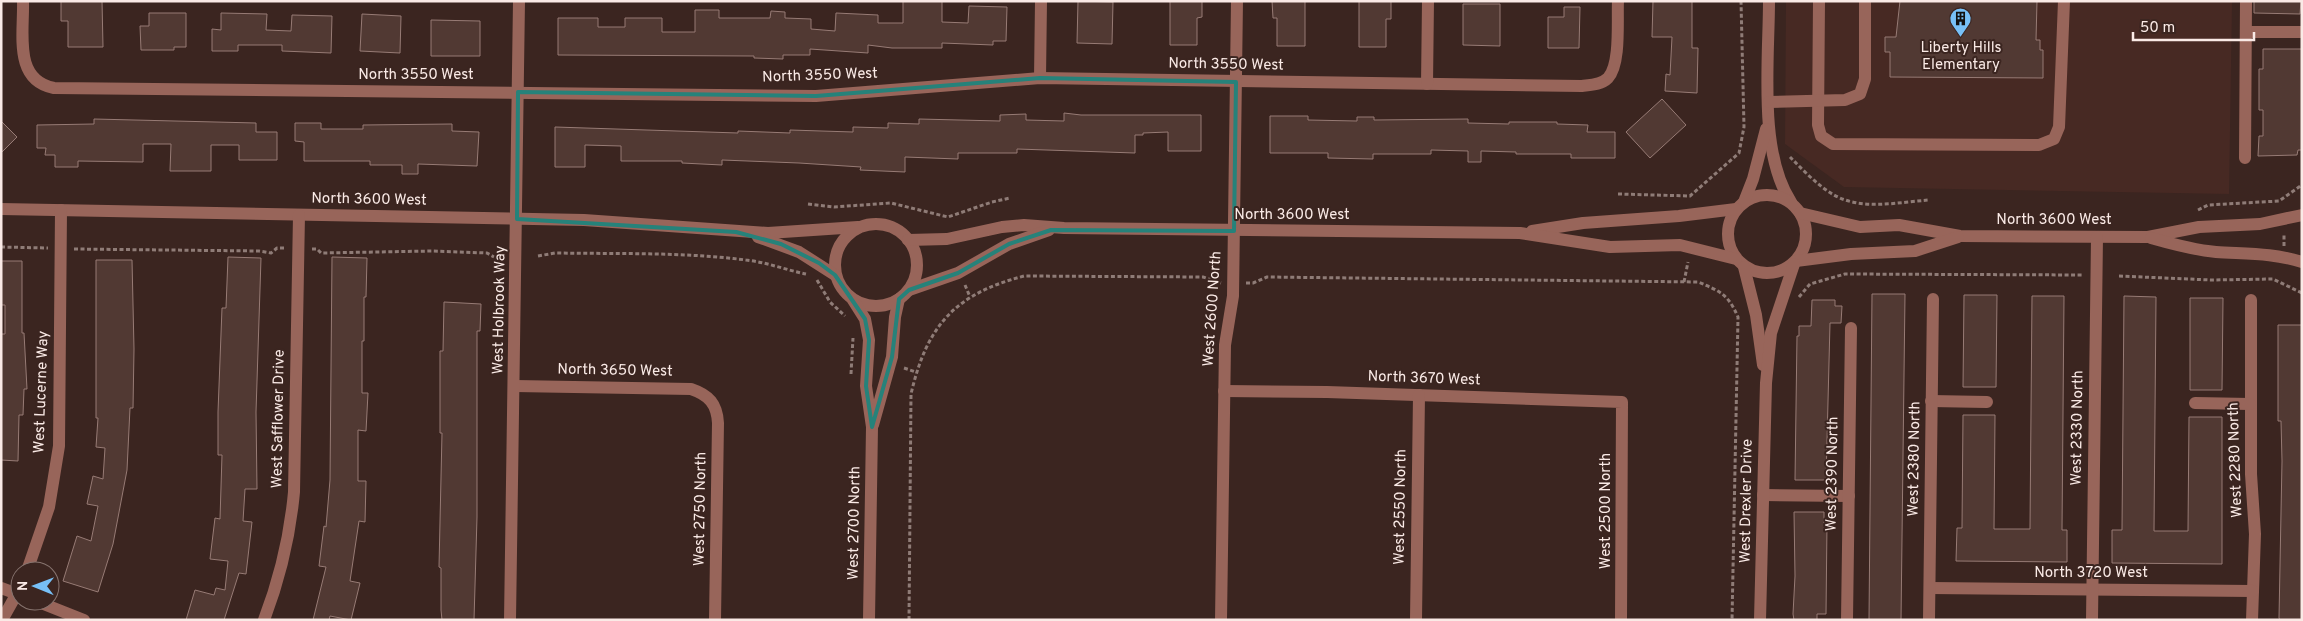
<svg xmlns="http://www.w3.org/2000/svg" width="2303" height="621" font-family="Overpass,sans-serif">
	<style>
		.built { fill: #472923 }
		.building { fill: #513933; stroke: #977b75 }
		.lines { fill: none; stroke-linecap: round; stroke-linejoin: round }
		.path { stroke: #8f7c77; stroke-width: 3; stroke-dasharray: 4 2.5; stroke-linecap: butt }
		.minor { stroke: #98655a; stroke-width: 12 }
		.marked { fill: none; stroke: #26827a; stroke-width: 4; stroke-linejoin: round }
		.labels { text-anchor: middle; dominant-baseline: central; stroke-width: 4; stroke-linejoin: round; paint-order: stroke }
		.poi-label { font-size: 15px; fill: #faeae6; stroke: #3b2520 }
		.street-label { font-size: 15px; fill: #faeae6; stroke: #3b2520 }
	</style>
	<rect width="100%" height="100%" fill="#3b2520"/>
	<polygon class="built" points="1786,1 2232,1 2229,194 1844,187 1785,144"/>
	<g class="building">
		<polygon points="61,1 102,1 103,47 68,47 68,21 61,21"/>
		<polygon points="903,1 942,1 942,22 968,23 969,6 1007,7 1006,41 993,41 993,45 942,43 942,48 892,48 868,45 868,53 810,49 810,55 783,55 783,59 754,58 754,56 558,55 558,18 598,18 598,27 625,27 625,18 662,18 662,32 695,32 695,10 719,10 719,18 770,18 771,11 785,12 785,18 811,19 811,29 835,31 836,13 878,15 878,23 903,23"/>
		<polygon points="1078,1 1113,2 1112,44 1077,43"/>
		<polygon points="1170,1 1202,1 1202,17 1197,18 1197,45 1170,45"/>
		<polygon points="1272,1 1305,1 1305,46 1277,46 1277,18 1273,18"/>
		<polygon points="1359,1 1391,1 1391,19 1386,19 1386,47 1359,47"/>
		<polygon points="1653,1 1692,1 1692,48 1698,48 1697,93 1665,91 1666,74 1670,75 1672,37 1652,37"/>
		<polygon points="1900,1 2037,1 2036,40 2040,40 2040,50 2043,50 2043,78 1890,77 1890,52 1885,52 1885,37 1896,37"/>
		<polygon points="2254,1 2301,1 2300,14 2254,13"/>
		<polygon points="1463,4 1500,4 1500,46 1463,45"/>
		<polygon points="1564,7 1580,7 1579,48 1548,48 1548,17 1564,17"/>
		<polygon points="149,13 186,13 186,47 174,47 174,50 141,50 140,26 149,26"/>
		<polygon points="221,13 267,14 266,30 291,31 292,15 332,16 331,53 282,51 282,45 238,45 238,51 212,51 212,29 221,30"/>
		<polygon points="362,14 401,16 400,53 360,51"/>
		<polygon points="431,20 480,21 480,56 431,56"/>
		<polygon points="2263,49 2302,49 2302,150 2298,150 2297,155 2258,156 2259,136 2263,136 2263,110 2259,110 2259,69 2263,69"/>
		<polygon points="1662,99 1686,125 1650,158 1626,132"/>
		<polygon points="1064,113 1081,115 1201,115 1201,151 1168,151 1168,132 1143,133 1143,135 1135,135 1135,153 1017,149 1017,153 958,153 958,159 905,157 905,172 860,170 861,167 799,163 722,160 722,165 682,163 682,161 621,161 621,146 585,145 585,167 555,167 555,127 738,133 738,131 790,133 790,130 853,132 853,127 888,128 888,123 919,124 919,119 1000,121 1000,115 1026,114 1026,120 1064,121"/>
		<polygon points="1270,116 1308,116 1308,120 1357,121 1357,117 1374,117 1374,120 1468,119 1468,123 1509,124 1509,122 1557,122 1557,124 1588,125 1587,132 1615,132 1615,158 1571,158 1571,154 1516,154 1516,152 1481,151 1481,162 1468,162 1468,151 1431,150 1431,154 1373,154 1373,159 1328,158 1328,153 1270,153"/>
		<polygon points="94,119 256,123 256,132 277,132 277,160 239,160 239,145 211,145 211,171 170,171 171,144 143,144 143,162 78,161 78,167 55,167 55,155 45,155 46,148 37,148 37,125 94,124"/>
		<polygon points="1,121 17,137 1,153"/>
		<polygon points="295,123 321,123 321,129 363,129 363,125 452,124 452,131 479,132 477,166 418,164 418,174 402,174 402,165 370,165 370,161 304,161 304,142 295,141"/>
		<polygon points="228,257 261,258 256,412 257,489 245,489 243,521 252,522 246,574 239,573 224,620 186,620 195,590 214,595 216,588 225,590 228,561 210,559 215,518 220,519 222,455 218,455 218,412 222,308 226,308"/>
		<polygon points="332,257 367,258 366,297 364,297 364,341 362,341 362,393 368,393 366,431 358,430 358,481 366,481 365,522 359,521 350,581 360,583 351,620 330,616 329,620 313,620 326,567 319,566 324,526 326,527 330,480"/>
		<polygon points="96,260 132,260 134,349 133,408 130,408 127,470 113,544 98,592 63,581 77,536 91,541 98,506 87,504 93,476 103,479 105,448 96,447 98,418 96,418"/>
		<polygon points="1,261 22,261 22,333 24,333 27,389 24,389 23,415 19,415 18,461 1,460 1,334 5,334 5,305 1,305"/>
		<polygon points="1872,294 1905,294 1901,620 1869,620"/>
		<polygon points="1964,295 1997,295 1996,387 1963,387"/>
		<polygon points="2032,296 2064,296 2062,530 2067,530 2067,562 1956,561 1957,528 1962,528 1963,415 1995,415 1994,529 2030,529"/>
		<polygon points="2124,296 2156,297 2154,531 2188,531 2189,417 2222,417 2222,564 2112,563 2112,530 2122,530"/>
		<polygon points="2190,298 2223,298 2222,390 2190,390"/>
		<polygon points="1812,300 1835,300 1835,306 1842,306 1841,323 1830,323 1826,480 1795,480 1797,336 1799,336 1799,326 1811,326"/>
		<polygon points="444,302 481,304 480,331 477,331 477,517 474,620 442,620 441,610 441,568 439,567 442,433 440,433 440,351 443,351"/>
		<polygon points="2278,325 2302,325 2302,620 2280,620 2279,618 2282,461 2281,421 2278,421"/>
		<polygon points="1794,512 1824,512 1824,523 1827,523 1826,614 1817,614 1817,620 1794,620 1793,614 1795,576"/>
	</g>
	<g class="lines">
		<g class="path">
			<path d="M1790,157c13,13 28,29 44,38 28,16 65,7 95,5"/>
			<polyline points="1618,194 1690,196 1739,153 1744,127 1741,1"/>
			<polyline points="808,204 834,207 891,203 948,217 992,202 1010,198"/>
			<polyline points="2198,210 2208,205 2279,201 2302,185"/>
			<polyline points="2284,246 2284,234"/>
			<polyline points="1,247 48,248"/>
			<polyline points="74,249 259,251 271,253 277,248 286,248"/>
			<polyline points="312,249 317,249 321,253 432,251 487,253 494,257"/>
			<path d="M538,256l17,-3c64,1 128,-1 191,7 20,2 40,10 60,14"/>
			<polyline points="2119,276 2211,280 2273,279 2302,293"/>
			<polyline points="817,280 830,302 845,316"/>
			<polyline points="1684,282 1688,262"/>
			<path d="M1246,283h7l14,-6 431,5c22,9 30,12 40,35l-6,303"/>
			<polyline points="965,285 970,297"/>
			<polyline points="1799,297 1810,284 1845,274 2082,275"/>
			<polyline points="904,368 916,372"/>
			<polyline points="851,374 853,338"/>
			<path d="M909,620l2,-226c16,-69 44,-100 113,-118l179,1 18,6"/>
		</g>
		<g class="minor">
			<path d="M23,1c1,32 -10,79 31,87l762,8 224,-18 542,8c8,-1 19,-1 26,-8 13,-14 9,-58 10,-77"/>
			<path d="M1769,1c0,59 -11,151 22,201"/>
			<polyline points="1819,1 1818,125 1821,136 1833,144 2039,145 2054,139 2059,127 2064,1"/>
			<polyline points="2246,32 2302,32"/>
			<polyline points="1040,78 1041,1"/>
			<polyline points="1427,84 1428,1"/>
			<polyline points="1769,102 1845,100 1860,94 1865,79 1865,1"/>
			<polyline points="2245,158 2246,1"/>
			<circle cx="1767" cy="234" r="39"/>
			<polyline points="1744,202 1753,179 1766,129"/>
			<polyline points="1,209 584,220 768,233 858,227"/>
			<polyline points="1800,213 1860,227 1899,225 1960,236 2148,237 2199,227 2260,224 2302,215"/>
			<circle cx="876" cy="265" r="41"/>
			<polyline points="1532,231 1583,223 1679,216 1736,209"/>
			<polyline points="758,237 799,252 835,275"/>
			<path d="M2151,238c21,6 43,12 65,14 29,2 58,1 86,10"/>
			<polyline points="908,240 947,239 1002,227 1024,225 1064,228 1520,233 1610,247 1680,245 1736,259"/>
			<polyline points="1796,261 1851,254 1915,251 1958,237"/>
			<polyline points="1744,267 1756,315 1763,365"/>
			<polyline points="909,290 958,273 1009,244 1049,230"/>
			<polyline points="853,300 865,319 869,340 866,386 872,427 869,620"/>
			<polyline points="2251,300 2251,474 2255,534 2252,620"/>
			<path d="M515,386l176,3c18,6 26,15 27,34l-3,197"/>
			<polyline points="1224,391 1327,392 1622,402 1621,620"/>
			<polyline points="1931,401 1987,402"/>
			<polyline points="2195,403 2250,404"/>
			<polyline points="873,425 892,357 895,317 899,299"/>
			<polyline points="1763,495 1849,496"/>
			<polyline points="27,571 49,507 59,446 61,210"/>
			<polyline points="1,588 20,595"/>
			<polyline points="1930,588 2253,591"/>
			<polyline points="36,601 84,620"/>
			<polyline points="2,620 20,588"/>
			<path d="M264,620c16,-42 26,-84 30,-128l5,-277"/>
			<polyline points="510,620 519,1"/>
			<polyline points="1221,620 1225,345 1233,296 1237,1"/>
			<polyline points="1416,620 1419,395"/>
			<polyline points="1760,620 1766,383 1771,333 1794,264"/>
			<polyline points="1847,620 1851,328"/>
			<polyline points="1929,620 1933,299"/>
			<polyline points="2092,620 2097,237"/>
		</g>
	</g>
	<path class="marked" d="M1040,78l196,4 -2,149 -183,-1 -42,14 -51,29 -49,17 -10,9 -7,58 -20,70 -6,-41 3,-46 -4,-21 -30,-44 -16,-12 -38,-19 -45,-12 -219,-13 1,-127 298,4z"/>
	<defs>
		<symbol id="building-pin" viewBox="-11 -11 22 30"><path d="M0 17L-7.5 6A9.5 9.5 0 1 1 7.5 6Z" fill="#77c0f7" stroke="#3b2520"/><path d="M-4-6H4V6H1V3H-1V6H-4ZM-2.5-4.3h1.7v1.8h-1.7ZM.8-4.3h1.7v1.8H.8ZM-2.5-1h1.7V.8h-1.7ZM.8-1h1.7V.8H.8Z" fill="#111"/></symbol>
	</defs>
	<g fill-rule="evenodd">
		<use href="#building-pin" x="1948" y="6" width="25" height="34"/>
	</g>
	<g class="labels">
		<g class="poi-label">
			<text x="1961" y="48">Liberty Hills<tspan x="1961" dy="17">Elementary</tspan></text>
		</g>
		<g class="street-label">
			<text transform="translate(1226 65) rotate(1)">North 3550 West</text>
			<text x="416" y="75">North 3550 West</text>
			<text transform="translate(820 76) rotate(-2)">North 3550 West</text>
			<text transform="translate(369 200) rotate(1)">North 3600 West</text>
			<text x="1292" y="215">North 3600 West</text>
			<text x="2054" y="220">North 3600 West</text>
			<text transform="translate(1213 309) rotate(-86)">West 2600 North</text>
			<text transform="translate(500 310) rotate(-89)">West Holbrook Way</text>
			<text transform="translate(615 371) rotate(1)">North 3650 West</text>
			<text transform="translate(1424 379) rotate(2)">North 3670 West</text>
			<text transform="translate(42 392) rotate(-88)">West Lucerne Way</text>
			<text transform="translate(279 419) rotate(-89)">West Safflower Drive</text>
			<text transform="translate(2078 428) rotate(-89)">West 2330 North</text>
			<text transform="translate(1915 459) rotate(-89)">West 2380 North</text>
			<text transform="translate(2236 460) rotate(-92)">West 2280 North</text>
			<text transform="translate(1833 474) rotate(-89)">West 2390 North</text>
			<text transform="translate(1747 501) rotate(-89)">West Drexler Drive</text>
			<text transform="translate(1401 507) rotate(-89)">West 2550 North</text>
			<text transform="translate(701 509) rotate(-89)">West 2750 North</text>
			<text transform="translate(1606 511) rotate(-90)">West 2500 North</text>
			<text transform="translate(855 523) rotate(-89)">West 2700 North</text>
			<text x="2091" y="573">North 3720 West</text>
		</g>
	</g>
	<rect width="2303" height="621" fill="none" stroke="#faeae6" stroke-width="5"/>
	<g transform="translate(35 586) rotate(271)"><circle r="24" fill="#3b2520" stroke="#87746f"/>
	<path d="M0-4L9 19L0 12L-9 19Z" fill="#77c0f7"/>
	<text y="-8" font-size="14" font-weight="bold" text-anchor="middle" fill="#faeae6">N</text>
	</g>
	<path d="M2133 32v8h121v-8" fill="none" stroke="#faeae6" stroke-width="2.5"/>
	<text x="2140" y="32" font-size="15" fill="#faeae6" stroke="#3b2520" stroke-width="4" paint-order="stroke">50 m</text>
</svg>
